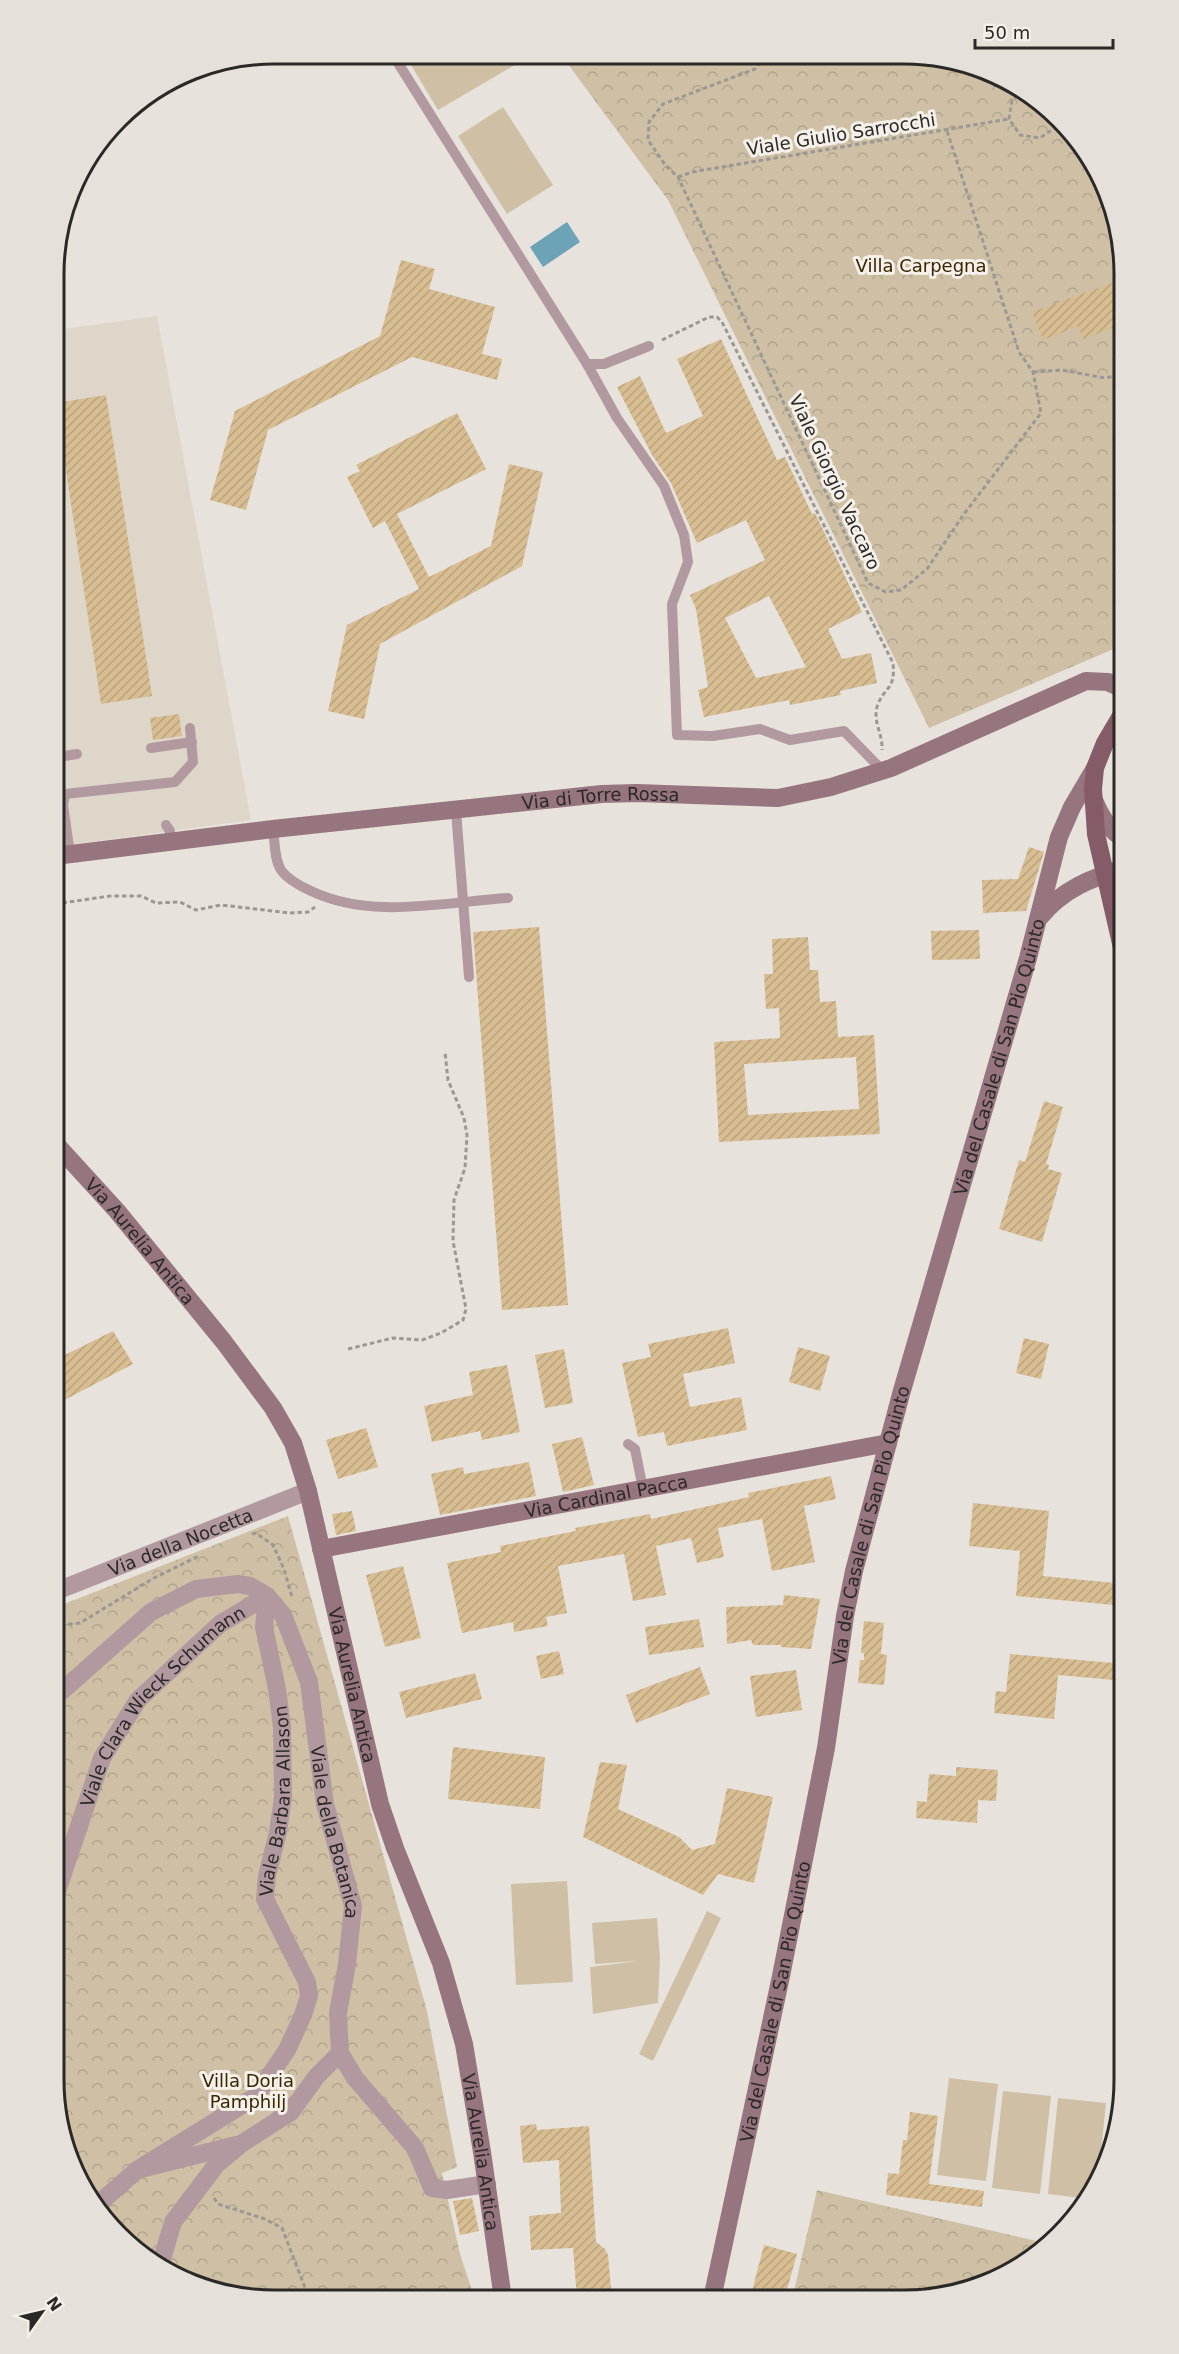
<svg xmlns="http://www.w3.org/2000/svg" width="1179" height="2354" font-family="'DejaVu Sans',sans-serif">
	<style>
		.built { fill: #ded6c8 }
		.green { fill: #cfc0a5 }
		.park { fill: url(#park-crowns) }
		.water { fill: #6ca3b7 }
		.building { fill: url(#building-hatch); fill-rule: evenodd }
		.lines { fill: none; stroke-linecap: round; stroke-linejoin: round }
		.path { stroke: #9b9893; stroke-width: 3; stroke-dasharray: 4.5 3; stroke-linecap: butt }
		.lane { stroke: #b1999f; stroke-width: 10 }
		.street { stroke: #b1999f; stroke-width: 18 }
		.secondary { stroke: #97757e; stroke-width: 18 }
		.primary { stroke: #845b66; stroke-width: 18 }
		.labels { text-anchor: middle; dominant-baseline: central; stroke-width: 6; stroke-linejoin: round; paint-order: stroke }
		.street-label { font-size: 18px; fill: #2b2927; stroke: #f5f0e9 }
		.park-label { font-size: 18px; fill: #392702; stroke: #f5f0e9 }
		.rim { fill: none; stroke: #2b2927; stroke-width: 3 }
	</style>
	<defs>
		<pattern id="park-crowns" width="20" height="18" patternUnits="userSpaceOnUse" patternTransform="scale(1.5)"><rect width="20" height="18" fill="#cfc0a5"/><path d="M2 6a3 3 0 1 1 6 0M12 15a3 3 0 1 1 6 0" fill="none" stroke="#b2a58e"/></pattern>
		<pattern id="building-hatch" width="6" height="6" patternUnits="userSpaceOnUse" patternTransform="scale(1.5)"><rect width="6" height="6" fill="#d7bd91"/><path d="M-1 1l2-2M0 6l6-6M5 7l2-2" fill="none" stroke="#b9a27d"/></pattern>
	</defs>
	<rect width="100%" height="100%" fill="#e7e3dc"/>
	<polygon class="built" points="157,316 251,820 55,847 56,330"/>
	<g class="green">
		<polygon points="405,55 529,56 530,56 438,110"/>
		<polygon points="503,107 553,185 507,214 458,136"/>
		<path d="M1125,753v70c-17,-18 -6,-49 0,-70z"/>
		<polygon points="567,1881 573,1982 516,1985 511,1884"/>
		<polygon points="707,1911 721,1918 653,2061 639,2054"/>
		<polygon points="657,1918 660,1958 658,2003 593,2014 590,1967 638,1961 595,1964 592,1923"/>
		<polygon points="949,2078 998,2084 986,2181 937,2175"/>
		<polygon points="1003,2091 1051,2096 1040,2194 992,2188"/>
		<polygon points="1058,2098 1106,2103 1098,2182 1088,2199 1048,2194"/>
		<polygon points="1113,2104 1122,2105 1108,2164 1105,2169"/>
	</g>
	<g class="park">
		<polygon points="562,56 947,58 1002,77 1050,109 1088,152 1113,204 1125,274 1123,645 929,728 668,200"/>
		<polygon points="288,1516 427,2011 457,2167 442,2173 460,2254 475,2299 245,2298 177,2277 129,2246 91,2202 66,2150 54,2079 54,1608"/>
		<polygon points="817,2190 1045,2243 1044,2247 1027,2263 975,2288 904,2300 792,2300"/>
	</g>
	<g class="water">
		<polygon points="567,222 580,242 543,267 530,247"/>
		<path d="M62,2130c9,8 17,17 8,28l-4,-8z"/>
	</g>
	<g class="building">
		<polygon points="401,260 435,269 429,289 495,307 482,354 502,359 497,380 412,357 268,430 246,510 210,500 235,411 380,336"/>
		<polygon points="1125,278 1125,323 1083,339 1078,326 1043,340 1032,312"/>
		<path d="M721,339l56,121 8,-3 27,57 3,-1 47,99 -34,17 14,30 29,-6 6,30 -37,8 1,4 -51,10 -1,-5 -85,17 -6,-27 10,-3 -12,-78 -6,-14 75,-35 -19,-40 -49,23 -26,-60 -19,-28 -35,-68 23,-11 26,57 37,-17 -26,-57zM769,596l37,71 -50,11 -31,-60z"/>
		<polygon points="106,395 152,696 101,704 56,403"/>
		<polygon points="457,413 486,469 397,514 429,577 491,546 509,464 543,472 522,566 380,644 364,719 328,711 347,625 419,589 385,521 373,528 347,477 360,471 356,465"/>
		<polygon points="179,714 182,736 153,740 150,718"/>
		<polygon points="1029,847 1044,852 1026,911 983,913 982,880 1018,879"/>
		<polygon points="539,927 568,1305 502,1310 473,932"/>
		<polygon points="979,930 980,959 932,960 931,931"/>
		<path d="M808,937l2,33h8l2,32 16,-1 2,36 36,-2 6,99 -161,8 -5,-100 66,-4 -1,-30 -13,1 -2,-35h9l-1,-35zM856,1057l3,52 -111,6 -4,-51z"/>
		<polygon points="1044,1101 1063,1107 1046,1164 1049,1165 1048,1169 1062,1173 1042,1242 999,1229 1019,1160 1025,1162"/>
		<polygon points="728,1328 735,1363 683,1374 690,1407 741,1397 747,1430 667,1446 664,1432 638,1437 622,1363 651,1357 648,1344"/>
		<polygon points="113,1331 133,1364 55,1405 55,1360"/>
		<polygon points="1024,1338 1049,1344 1041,1379 1016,1373"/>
		<polygon points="798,1347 830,1356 820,1391 789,1382"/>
		<polygon points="564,1349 573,1403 545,1408 535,1355"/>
		<polygon points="507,1365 520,1432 482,1440 480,1431 432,1442 424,1406 473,1395 469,1372"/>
		<polygon points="366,1428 378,1467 338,1479 326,1440"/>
		<polygon points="582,1437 594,1485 563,1492 552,1444"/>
		<polygon points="529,1462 536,1496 440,1515 431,1474 463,1467 464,1474"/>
		<polygon points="831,1476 836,1499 804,1506 815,1562 772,1571 762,1519 718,1528 724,1557 697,1563 691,1538 656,1546 666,1595 633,1601 624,1554 558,1566 567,1613 546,1617 548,1626 514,1632 513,1622 462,1633 447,1563 501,1552 500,1546 576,1531 575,1528 650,1514 651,1519 749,1497 748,1493"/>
		<polygon points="973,1503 1049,1511 1043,1576 1125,1584 1125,1606 1016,1596 1020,1551 969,1546"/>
		<polygon points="352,1511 356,1531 336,1535 332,1514"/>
		<polygon points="403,1566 421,1638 385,1647 366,1575"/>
		<polygon points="784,1595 820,1599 811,1649 781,1647 781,1645 753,1645 751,1640 727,1644 726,1607 783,1605"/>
		<polygon points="699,1619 704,1647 649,1655 645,1627"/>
		<polygon points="864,1621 884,1623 881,1654 887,1655 884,1685 858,1683 860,1660 864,1660 864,1653 861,1653"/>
		<polygon points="559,1651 564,1674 541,1679 536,1656"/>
		<polygon points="1010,1654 1125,1664 1125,1681 1058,1675 1054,1719 994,1713 996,1691 1006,1692"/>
		<polygon points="700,1667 710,1694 636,1723 626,1695"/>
		<polygon points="796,1670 802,1710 756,1717 750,1676"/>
		<polygon points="475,1673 482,1699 406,1718 399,1692"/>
		<polygon points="453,1747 545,1757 540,1809 448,1799"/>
		<polygon points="600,1762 627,1765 618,1809 679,1837 692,1850 715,1844 727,1788 773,1797 754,1883 718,1874 703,1895 583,1837"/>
		<polygon points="956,1767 998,1770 996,1801 978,1800 977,1823 916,1818 917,1801 927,1802 929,1774 956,1776"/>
		<polygon points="910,2112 938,2116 929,2184 984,2191 982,2207 886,2195 888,2173 899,2174 903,2140 907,2140"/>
		<polygon points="536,2124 537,2130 589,2126 596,2242 605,2249 608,2255 612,2299 577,2299 573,2248 531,2250 529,2216 561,2213 559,2160 523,2163 520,2126"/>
		<polygon points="472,2198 479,2231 460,2235 453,2201"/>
		<polygon points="764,2245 797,2254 784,2300 752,2291"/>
	</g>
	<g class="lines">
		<g class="path">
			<polyline points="766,57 755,69 663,104 649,122 648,140 666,166 678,177 868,583 886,592 901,590 927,569 964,514 1041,413 1033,372 1019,352 947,131"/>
			<polyline points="1000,88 1000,76"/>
			<polyline points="1024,91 1012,100 1009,119 1020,135 1040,138 1056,127 1057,117"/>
			<polyline points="678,177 692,172 1009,119"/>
			<path d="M662,340l47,-23h8l5,5 171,341c3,28 -10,24 -16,44 -4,16 6,27 5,43"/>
			<polyline points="1033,372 1062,370 1105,378 1125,374"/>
			<polyline points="1122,657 1125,653"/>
			<polyline points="55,904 110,896 141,896 156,903 180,902 196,910 221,905 290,913 308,912 315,907"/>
			<polyline points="348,1349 393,1338 422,1340 441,1333 463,1320 466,1309 453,1241 454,1200 465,1168 467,1135 464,1118 448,1080 445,1052"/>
			<polyline points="252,1534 256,1533 273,1545 284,1569 292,1597"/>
			<polyline points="54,1628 60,1625 80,1623 154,1578 199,1556"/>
			<polyline points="214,2198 218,2204 265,2219 282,2228 309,2298"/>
			<polyline points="124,2239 147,2250"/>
		</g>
		<g class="lane">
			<polyline points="393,55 587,364 604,364 649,346"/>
			<polyline points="587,364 617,418 664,486 684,535 688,562 672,604 677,735 713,736 760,729 790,740 844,731 883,771"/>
			<polyline points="151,748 192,742"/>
			<polyline points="58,757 77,754"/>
			<polyline points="456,811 469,977"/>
			<polyline points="166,825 170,831 170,842"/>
			<path d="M273,829c2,13 1,30 8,41 7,10 19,16 30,21 61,29 132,11 197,7"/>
			<polyline points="70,854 63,805 65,794 175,782 193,762 190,728"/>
			<polyline points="628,1444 635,1449 643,1489"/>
		</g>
		<g class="street">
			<path id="s1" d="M54,1592l254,-101"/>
			<path id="s2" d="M54,1698l97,-86 45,-23 42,-5 12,2 17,10 16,19 26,67 16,122 28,102 -6,58 -9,49 2,40 15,25 60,70 17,40 15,2 40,-6"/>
			<path id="s3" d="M54,1900l48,-142 36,-58 82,-76 47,-28"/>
			<path id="s4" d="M137,2170l118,-73 32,-47 16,-35 6,-19 -2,-14 -42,-83 2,-23 11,-44 5,-35 -1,-70 -5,-38 -13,-62 3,-31"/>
			<polyline points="95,2207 137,2170 236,2145"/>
			<polyline points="160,2266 173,2222 217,2164 241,2144 291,2112 316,2077 340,2053"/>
		</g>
		<g class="secondary">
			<path d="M1094,800c7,17 15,30 31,40"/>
			<path id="s5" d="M55,856l218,-27 329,-35 35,-1 141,5 53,-11 60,-19 195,-87 22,1 17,8"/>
			<path d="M1040,917c23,-28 51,-39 85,-49"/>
			<path id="s6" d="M55,1143l62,68 107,131 49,66 20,35 15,48 72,313 15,44 46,115 23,81 18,108 21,147"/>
			<path id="s7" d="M321,1549l567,-106"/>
			<path id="s8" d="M712,2299l69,-323 45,-228 19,-132 9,-45 47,-177 127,-436 31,-121 13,-30 23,-39"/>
		</g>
		<polyline class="primary" points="1125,961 1096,834 1093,789 1095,768 1105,743 1125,709"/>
	</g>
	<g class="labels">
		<g class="street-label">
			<text transform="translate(841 134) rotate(-9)">Viale Giulio Sarrocchi</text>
			<text transform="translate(835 482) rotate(65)">Viale Giorgio Vaccaro</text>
			<text stroke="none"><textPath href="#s5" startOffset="549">Via di Torre Rossa</textPath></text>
			<text stroke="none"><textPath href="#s8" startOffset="1276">Via del Casale di San Pio Quinto</textPath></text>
			<text stroke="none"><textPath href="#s6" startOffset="130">Via Aurelia Antica</textPath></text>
			<text stroke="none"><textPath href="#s7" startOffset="290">Via Cardinal Pacca</textPath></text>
			<text stroke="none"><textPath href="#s8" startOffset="790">Via del Casale di San Pio Quinto</textPath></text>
			<text stroke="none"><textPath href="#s1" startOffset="136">Via della Nocetta</textPath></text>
			<text stroke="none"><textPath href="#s6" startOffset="633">Via Aurelia Antica</textPath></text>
			<text stroke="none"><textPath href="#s3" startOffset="228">Viale Clara Wieck Schumann</textPath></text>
			<text stroke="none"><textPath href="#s4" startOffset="460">Viale Barbara Allason</textPath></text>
			<text stroke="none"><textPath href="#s2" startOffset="504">Viale della Botanica</textPath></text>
			<text stroke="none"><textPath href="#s8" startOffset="304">Via del Casale di San Pio Quinto</textPath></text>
			<text stroke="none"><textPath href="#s6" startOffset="1119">Via Aurelia Antica</textPath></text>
		</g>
		<g class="park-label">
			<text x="921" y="265">Villa Carpegna</text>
			<text x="248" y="2080">Villa Doria<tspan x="248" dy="21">Pamphilj</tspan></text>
		</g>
	</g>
	<path d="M0 0H1179V2354H0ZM274 64H904A210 210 0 0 1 1114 274V2080A210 210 0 0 1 904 2290H274A210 210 0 0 1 64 2080V274A210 210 0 0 1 274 64Z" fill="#e5e0d9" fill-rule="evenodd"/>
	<path class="rim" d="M274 64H904A210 210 0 0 1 1114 274V2080A210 210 0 0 1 904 2290H274A210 210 0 0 1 64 2080V274A210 210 0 0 1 274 64Z"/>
	<g transform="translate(42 2312) rotate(56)" stroke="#f5f0e9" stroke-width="4.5" paint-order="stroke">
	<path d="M0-4.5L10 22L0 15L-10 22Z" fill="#2b2927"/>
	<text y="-9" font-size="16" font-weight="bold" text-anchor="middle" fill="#2b2927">N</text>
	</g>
	<path d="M975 39v9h138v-9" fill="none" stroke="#2b2927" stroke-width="3"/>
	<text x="984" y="39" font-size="18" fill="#2b2927" stroke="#f5f0e9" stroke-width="4.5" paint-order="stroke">50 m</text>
</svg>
